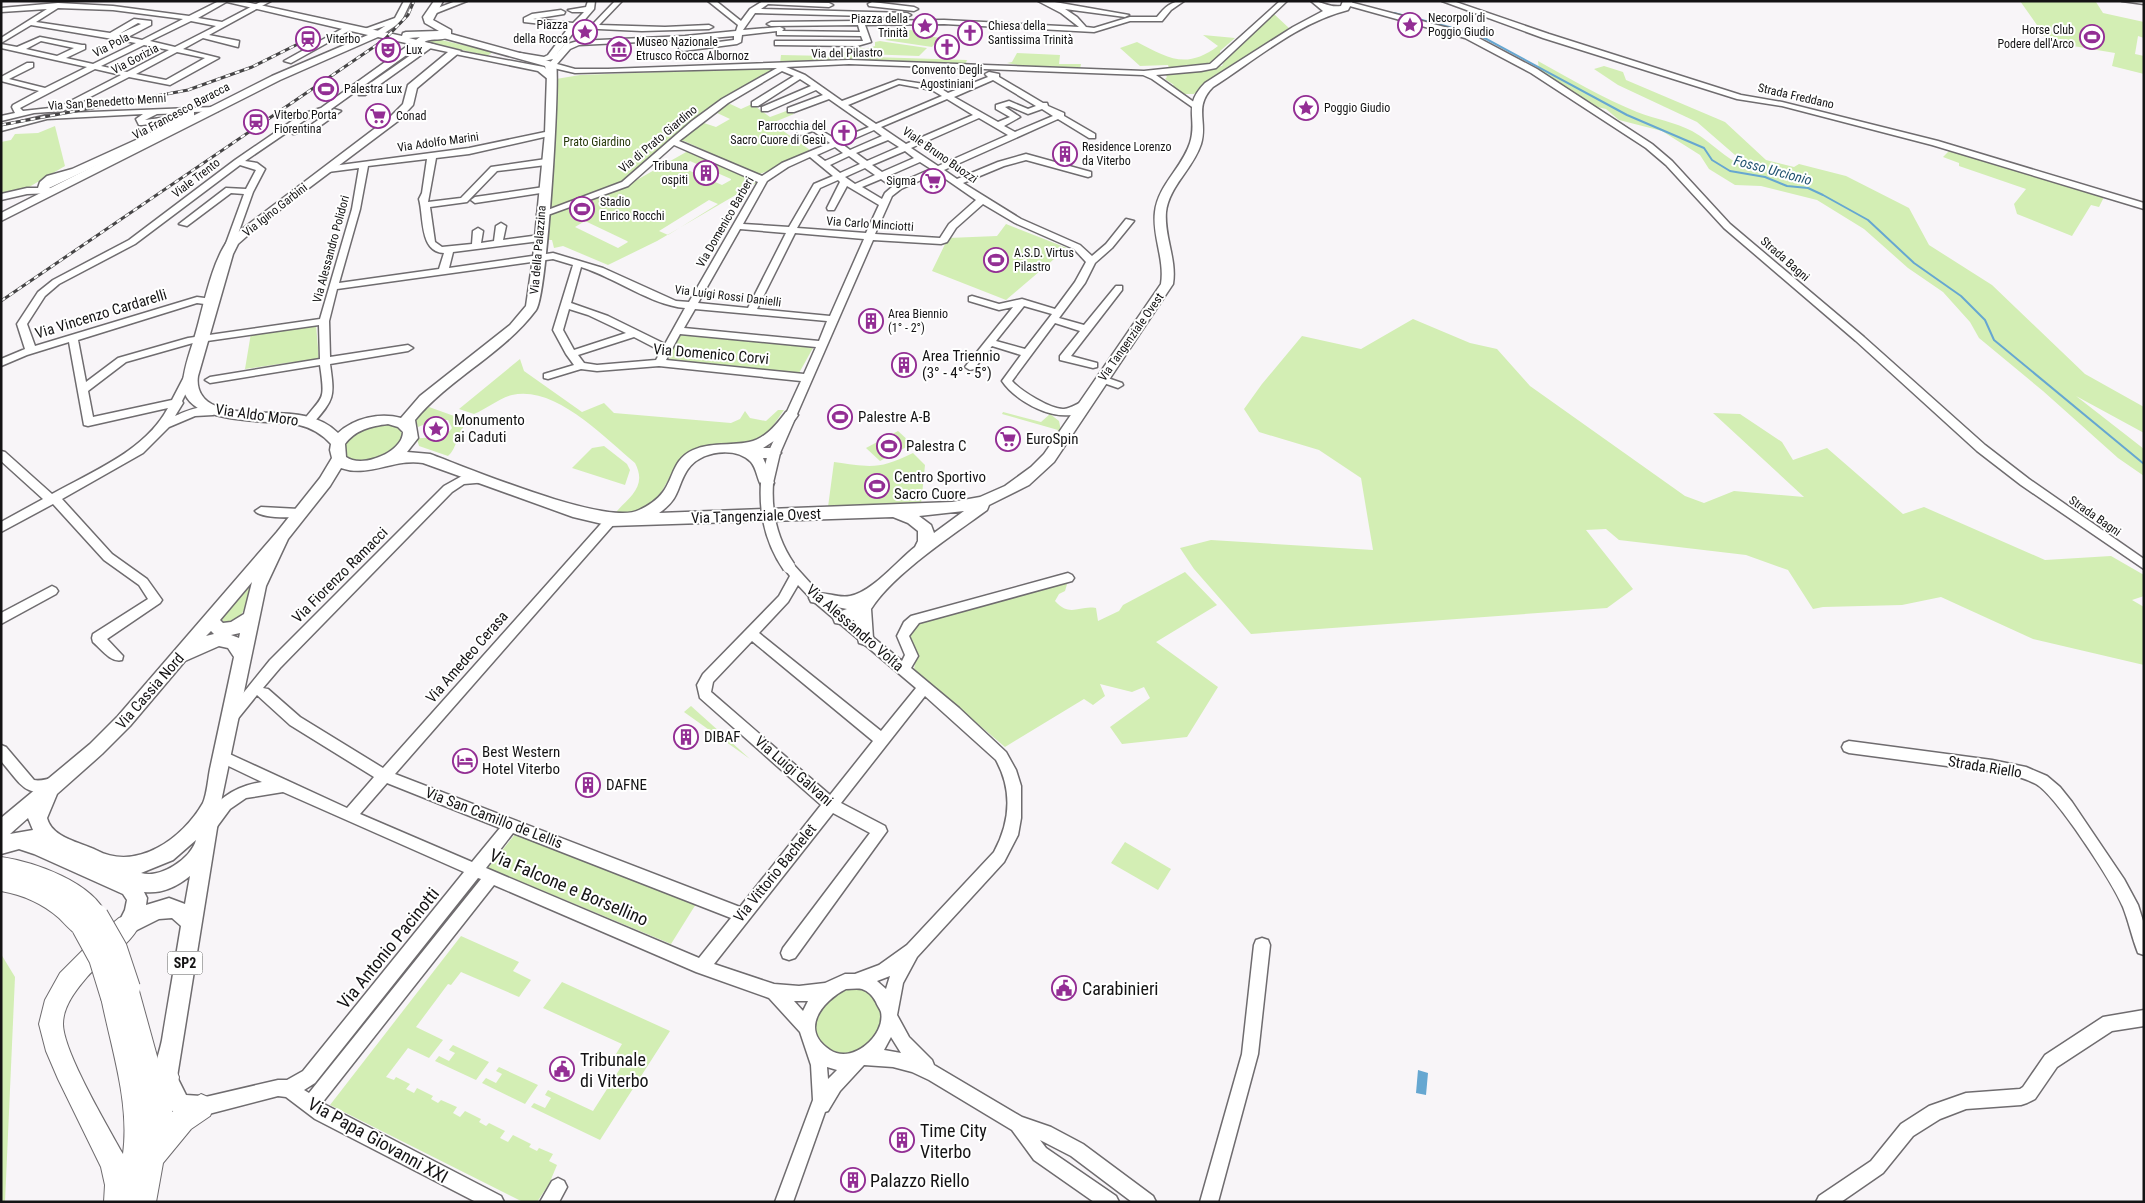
<svg xmlns="http://www.w3.org/2000/svg" width="2145" height="1203" font-family="'Roboto Condensed',sans-serif">
	<style>
		.green { fill: #d3eeb4; fill-rule: evenodd }
		.water { fill: #66a7d1 }
		.lines { fill: none; stroke-linecap: round; stroke-linejoin: round }
		.stream { stroke: #66a7d1; stroke-width: 2 }
		.minor-casing { stroke: #6f6c6f; stroke-width: 3 }
		.major-casing { stroke: #6f6c6f; stroke-width: 3 }
		.highway-casing { stroke: #6f6c6f; stroke-width: 2 }
		.minor { fill: #fff; fill-rule: evenodd }
		.major { fill: #fff; fill-rule: evenodd }
		.highway { fill: #fff; fill-rule: evenodd }
		.rail-casing { stroke: #464546; stroke-width: 3 }
		.rail { stroke: #fff; stroke-width: 2; stroke-dasharray: 5; stroke-linecap: butt }
		.minor-bridge-casing { stroke: #6f6c6f; stroke-width: 15; stroke-linecap: butt }
		.highway-bridge-casing { stroke: #6f6c6f; stroke-width: 26; stroke-linecap: butt }
		.minor-bridge { stroke: #fff; stroke-width: 12 }
		.highway-bridge { stroke: #fff; stroke-width: 24 }
		.labels { text-anchor: middle; dominant-baseline: central; stroke-width: 4; stroke-linejoin: round; paint-order: stroke }
		.far-poi-label { font-size: 12px; fill: #141314; stroke: #fff; text-anchor: start }
		.far-street-label { font-size: 12px; fill: #141314; stroke: #fff }
		.far-park-label { font-size: 12px; fill: #263809; stroke: #fff }
		.far-water-label { font-size: 14px; font-style: italic; fill: #225371; stroke: #fff }
		.shield { fill: #fff; stroke: #5a5a5a; stroke-width: 1 }
		.shield-label { font-size: 14px; font-weight: bold; fill: #141314 }
		.street-label { font-size: 15px; fill: #141314; stroke: #fff }
		.poi-label { font-size: 15px; fill: #141314; stroke: #fff; text-anchor: start }
		.near-street-label { font-size: 18px; fill: #141314; stroke: #fff }
		.near-poi-label { font-size: 18px; fill: #141314; stroke: #fff; text-anchor: start }
	</style>
	<rect width="100%" height="100%" fill="#f8f5f8"/>
	<g class="green">
		<polygon points="2020,1 2096,2 2103,13 2144,22 2144,38 2138,36 2135,54 2144,56 2144,74 2112,66 2115,53 2049,42"/>
		<polygon points="1274,14 1290,29 1204,84 1194,94 1182,94 1170,86 1174,85 1165,79 1167,77 1164,72 1222,66 1226,57"/>
		<polygon points="910,30 924,32 923,35 940,38 932,47 885,40"/>
		<path d="M1203,35l32,3 -15,13v5l-8,8 -57,7v-2l14,-1 -1,-3 -28,1 -20,-18 17,-6c31,16 49,28 81,4z"/>
		<polygon points="433,38 493,52 487,56 425,41"/>
		<polygon points="880,41 886,42 927,48 919,56 865,54 859,47 865,49 875,46 875,42"/>
		<polygon points="845,52 873,57 967,60 965,65 856,61 780,64 781,55 829,56"/>
		<polygon points="1017,53 1060,55 1059,64 1081,64 1080,69 1017,67 1018,65 1007,63 1012,62"/>
		<path d="M1538,61c32,18 65,37 99,51 18,7 38,10 55,19 20,11 37,32 58,37l-53,-46 -79,-37 -24,-16 10,-3 19,6 3,8 99,42 41,38 28,7 5,-3 47,12 63,32 20,37 63,40 93,89 59,33v26l-68,-37 68,53v27l-26,-18 -75,-67 -64,-53 -9,-16 -27,-30 -35,-24 -44,-39 -47,-29 -56,-14 -26,-1 -26,-16 -9,-14 -38,-24 -43,-11 -13,-11 -13,-3 -54,-35z"/>
		<polygon points="773,68 774,72 740,89 694,120 623,182 568,204 548,208 556,79 580,75"/>
		<path d="M726,102l15,7 11,-5 18,13 19,-7 5,4 -22,9 38,27c-11,5 -43,24 -53,24l-73,-33h-6l23,-19 15,5 14,-8 -17,-8z"/>
		<polygon points="55,126 65,166 24,190 1,197 1,142 11,140 15,134 38,133"/>
		<polygon points="1951,149 2104,197 2099,207 2091,205 2072,236 2017,214 2014,204 2026,189 1959,166 1959,163 1943,157"/>
		<path d="M688,151l70,31 -101,59 -49,24 -45,-19 -9,2 -2,-8h-5l2,-26 86,-33zM690,161l41,18v1l-9,5 -41,-18zM709,200l9,4 -50,31 -9,-4zM585,221l42,20 1,1 -10,6 -43,-21z"/>
		<polygon points="1006,224 1067,248 1006,300 932,271 948,238 997,236"/>
		<polygon points="1413,319 1470,343 1497,349 1530,386 1685,496 1704,503 1734,491 1804,497 1713,413 1740,414 1782,442 1793,460 1827,448 1903,514 1924,507 2045,560 2111,556 2144,575 2144,596 2132,600 2144,607 2144,665 2033,639 1941,597 1902,605 1823,607 1813,609 1788,570 1746,555 1619,540 1606,529 1586,530 1633,589 1607,608 1251,634 1194,569 1180,548 1211,540 1373,550 1361,478 1319,450 1259,432 1244,409 1262,384 1302,336 1361,349"/>
		<polygon points="316,325 319,359 312,362 293,365 293,362 245,369 251,333"/>
		<polygon points="686,334 813,345 813,348 799,373 671,360 668,357 680,336"/>
		<path d="M520,359l4,12 58,41 22,-9 10,10 117,10 9,-4 5,-8 5,7 16,3 12,-11h6l-16,23 -13,6 -2,3 -70,16c-24,27 -20,59 -67,54 15,-16 31,-26 19,-49 -31,-26 -80,-78 -123,-68 -14,4 -25,14 -38,19l-15,-5z"/>
		<path d="M429,407l39,14c-11,11 -11,28 -20,35l-29,-10 -2,-7c13,-4 25,4 35,-11l-4,-8h-13l-17,7 -3,-9z"/>
		<polygon points="1003,412 1041,422 1050,414 1059,421 1061,431 1054,443 1051,442 1058,430 1002,414"/>
		<path d="M381,423l18,4c16,24 -34,40 -53,30l-3,-13 15,-14z"/>
		<polygon points="898,431 912,444 880,461 866,448"/>
		<polygon points="604,446 627,464 630,470 625,485 572,468 592,448"/>
		<path d="M913,453l12,12 -4,40 -93,2 6,-45c36,5 45,8 79,-9z"/>
		<path d="M1185,572l32,33 -61,37 62,45 -31,50 -65,7 -12,-17 40,-29 -6,-11 -12,5 -32,-8 5,12 -12,9 -9,-6 -79,48 -91,-77 2,-14 -9,-21 7,-11 154,-43 -3,10 -6,3 -4,7c16,17 23,4 41,7l2,13 21,-10 4,-6z"/>
		<path d="M249,584h2c-4,18 -5,37 -27,39l-2,-4 3,-7z"/>
		<polygon points="691,706 750,759 684,712"/>
		<polygon points="516,833 696,904 671,944 488,868"/>
		<polygon points="1125,842 1171,869 1158,890 1111,863"/>
		<polygon points="461,936 519,962 513,971 531,980 519,997 461,972 451,985 448,984 416,1027 443,1040 429,1058 408,1048 386,1077 394,1080 396,1077 410,1084 406,1089 414,1093 417,1088 433,1096 431,1099 438,1103 441,1100 457,1107 453,1113 460,1117 465,1111 481,1119 479,1122 486,1126 489,1123 505,1131 500,1138 508,1142 513,1135 531,1144 529,1147 537,1151 539,1148 553,1154 549,1161 557,1165 549,1184 537,1202 523,1202 330,1105"/>
		<polygon points="1,954 15,977 5,1202 1,1202"/>
		<polygon points="562,982 670,1031 600,1140 531,1107 534,1103 545,1108 551,1098 545,1095 548,1090 593,1111 623,1064 613,1059 622,1044 543,1008"/>
		<path d="M850,987c12,1 19,3 26,13 21,31 -26,73 -53,45 -21,-23 4,-52 27,-58z"/>
		<polygon points="453,1045 489,1062 476,1080 435,1061 439,1056 449,1061 455,1053 449,1050"/>
		<polygon points="499,1067 538,1085 525,1104 482,1083 486,1078 496,1083 502,1074 496,1071"/>
	</g>
	<polygon class="water" points="1418,1070 1428,1073 1426,1095 1416,1093"/>
	<g class="lines">
		<polyline class="stream" points="1394,13 1477,34 1627,115 1704,148 1712,160 1730,171 1765,177 1787,186 1808,188 1823,195 1868,220 1914,263 1961,296 1985,320 1994,340 2144,464"/>
		<defs>
			<g id="minor">
				<path d="M219,1h9l-30,17 24,4 40,-21h9l-62,34 30,6 -1,6 -35,-9 -20,11 36,9 -49,27 -41,-8 -66,34 -29,2 -33,8v-5l14,-3 -3,-6 1,-2 26,-14 -38,-10v-4l26,-14h6v4l-24,12 36,9 42,-21 -86,-19v-4l16,3 23,-10 42,8h3v4l-19,9 27,6 43,-21 -105,-18 -30,18v-5l46,-29 -46,3v-4l57,-5 55,3 76,10zM58,8l55,2 70,9 -41,21 -14,-3 23,-12v-4l-17,-2 -24,14 -74,-11zM191,21l25,5 -41,21 -25,-6zM138,23l3,1 -22,10zM41,41l33,7 -17,8 -31,-7zM144,45l25,5 -42,22 -26,-6zM177,52l28,6 -39,22 -30,-6zM95,69l26,6 -62,32 -36,4 -3,-3z"/>
				<polygon points="404,1 411,1 401,22 380,36 373,34 385,26 363,33 359,31 395,18"/>
				<polygon points="456,1 467,1 434,14 427,12"/>
				<path d="M588,1h7l-1,8 -13,15 11,1 23,-24h7l-23,24 66,2 44,-2 4,2 -4,2 -67,2 -65,-3 -21,27 8,-10 14,-4 107,-5 51,-5 2,-6 -30,-24h8l25,20 9,-12 13,-8 66,2 4,2 -4,2 -61,-3 -7,5 146,4 4,2 -4,2 -152,-4 -12,17 37,-3 4,2 -2,2 78,1 -2,-7 -87,1 -4,-2 4,-2 173,-2 135,7 -18,-14 -23,-12h11l80,14 -4,2 -60,-8 12,8 9,10 8,1 36,-11h27c8,-10 14,-16 27,-16l-13,9 -9,11h-32l-36,11 -150,-8 -79,1 6,17 -14,4 -79,-1h-3v-4h88l-2,-5 -81,-1h-3v-4l-35,4 -1,7 -4,2 -54,7 -4,-2 2,-9 -102,5 -9,4 -13,15 18,5h33l241,-9 295,11 66,-7 70,-63h7l-71,67 -15,3 -45,4 42,30v4h-3l-43,-30 -9,-4 -294,-11 -63,3 19,8 37,26 56,-21 39,6 11,7 40,-16 -3,-3 4,-2 10,2v3l44,26h4l1,3 16,7v3l31,18v4h-6l-31,-19 -114,51 13,9 41,-17 28,-8 65,18v4l-3,1 -62,-17 -22,6 -41,17 58,36 59,26 12,11 14,-12 20,-25 8,2 -22,27 -17,15 -10,20 -26,35 25,7 32,-39h6v4l-51,66 26,7v4l-4,1 -33,-8v-4l20,-25 -25,-8 -43,58c9,10 39,29 52,28 8,-1 14,-6 22,-9l5,4c-22,27 -74,0 -89,-23l19,-26 -29,-9 -18,23 -4,1 -5,-3 48,-60 -14,3 -30,-9v-4l3,-1 27,8 23,-5 33,10 20,-27 11,-20 -12,-13 -59,-26 -32,-19 -27,24 -9,14 -6,2 -68,-4 -93,213 -7,30 -6,4 -6,-4 7,-30 33,-72 -142,-15 -62,5 -16,-2 -33,10 -4,-1v-4l30,-9 -8,-11 -13,-24 20,-65 -20,-6 -216,30 -8,32 1,36 78,-12 5,3 -5,3 -78,13c5,35 4,35 -19,62l-4,1 -5,-4c20,-29 24,-18 18,-58l-110,18 -5,-3 5,-3 110,-18 -1,-34 -126,18 -67,19 -38,29 5,26 79,-17 13,-25 4,-1 5,3 -12,24 1,2 -8,13c11,-5 34,-15 43,-5l-5,4 -18,1 -26,11 -26,26 -81,46 50,55 35,25 15,21 -2,3 -53,36 16,17 -1,4c-11,3 -21,-11 -29,-18l-1,-4 1,-4 55,-35 -9,-14 -35,-25 -51,-56 -52,28v-10l42,-23 -42,-38v-10l4,1 47,42c41,-23 93,-43 116,-86l-80,18 -4,-1 -15,-83 -42,13 -26,11v-7l24,-10 -8,-25 21,-32 15,-12 76,-40 106,-80 67,-46 19,-6 99,-71 11,-3 17,3c-6,4 -15,1 -22,4l-99,71 -19,6 -63,43 12,2 8,6 -12,23 -20,56 -3,1 -5,-3 19,-52 -13,-1 -44,33 -8,-2 47,-36 20,1 10,-19 -16,-5 -105,79 -76,40 -14,12 -18,28 8,22 162,-49 15,2 5,3 -5,3 -15,-2 -119,37 8,42 32,-24 70,-20 132,-19 32,-110 7,-41 -31,4 -4,-3 1,-2 144,-19 81,-17 4,2 -1,2 -84,19 -33,4 -8,44 33,-4 30,-31 55,-8 4,3 -4,3 -49,6 -30,31 -37,5 5,35 7,5 30,-3 1,-13 5,-3 5,3 -2,12 13,-2 2,-15 5,-3 5,3 -3,14 37,-5 5,3 -5,3 -87,11 -4,16 104,-15 50,15 73,33 13,1 69,-120 -84,-37 -46,41 -83,30 -8,-2 85,-32 70,-61 30,-22 55,-31 -202,5 -26,-6 -1,-2 5,-6 -9,2 -27,-4v-4h3l24,4 4,-2 21,-28 -45,-5v-4l8,-4 29,-4 4,2 -1,2 -31,5 40,4 11,-11h-12l-4,-2 18,-3zM734,36v4l-47,6 1,-6zM782,71l12,5 -42,26v4h6l42,-27 11,7 -49,21v4h6l48,-21 7,5 -35,13v4h6l35,-13 40,28 -32,13 -23,-14 -16,5 -1,2 4,2 12,-4 17,12 -48,20 -20,13 -83,-35 49,-38zM993,80l43,26 -8,3 -19,-8 -13,4v4l14,8 -12,5 -44,-25zM899,84l33,6 10,6 -66,28 -28,-19zM947,99l26,16 -67,29 -25,-17zM1009,106l19,8 14,-5 11,7 -38,16 -11,-6 16,-9 -15,-10zM979,118l29,17 -70,31 -27,-18zM874,130l8,6 -32,14 -8,-6zM888,140l11,7 -32,14 -11,-8zM835,147l8,6 -18,8 -8,-6zM905,151l9,7 -32,14 -10,-7zM849,156l11,8 -20,9 -10,-8zM810,157l23,19 -19,8 -25,43 -46,-3 24,-43 21,-14zM427,159l-5,34 -3,6c5,17 0,53 25,54l-5,16 -100,14 21,-74 8,-43zM920,162l11,7 -32,14 -11,-7zM865,168l10,7 -20,9 -10,-7zM937,173l39,27 -27,24 -9,14 -65,-4 17,-38 9,-7zM881,179l11,8 -7,6 -3,6 -20,-12zM838,180l2,2 -13,26 1,2h6l13,-24 32,19 -13,28 -69,-5 23,-40zM740,229l46,4 -38,75 -50,-5zM795,233l69,6 -34,77 -73,-7zM581,267c35,11 70,38 104,41l-20,36 -57,-28 -37,-13zM1024,306l28,8 -27,35 -29,-8zM569,309l19,6 38,18 -52,17 -11,-20zM695,309l132,12 -8,20 -135,-13zM680,334l136,13 -12,27 -138,-14zM634,337l27,14 -5,9 -59,5 -13,-2 -6,-8z"/>
				<polygon points="1346,1 1471,34 1537,69 1652,144 1672,161 1730,224 1864,337 1985,445 2029,479 2144,559 2144,569 2021,485 1977,451 1856,341 1724,228 1666,165 1646,148 1531,73 1465,38 1346,5"/>
				<polygon points="1442,1 1453,1 1549,34 1741,95 1782,102 1938,141 2144,203 2144,209 1932,145 1782,106 1737,99 1543,38"/>
				<polygon points="2122,1 2144,1 2144,4"/>
				<polygon points="872,2 914,7 918,9 914,11 869,6 868,4"/>
				<polygon points="347,26 354,28 291,63 284,61"/>
				<polygon points="428,43 435,45 365,95 359,95 359,91"/>
				<polygon points="452,50 544,67 556,78 549,80 538,71 455,54 451,52"/>
				<polygon points="215,107 219,109 218,111 194,112 194,116 144,143 49,188 53,189 53,193 27,194 1,200 1,194 27,188 38,188 40,182 47,176 72,169 138,139 188,113 157,114 145,120 169,117 173,119 169,121 142,125 139,125 136,119 143,114 47,119 1,131 1,126 47,115 67,113"/>
				<polygon points="334,109 341,111 313,131 293,134 289,132 308,127"/>
				<polygon points="544,187 548,190 547,192 475,203 471,200 475,197"/>
				<polygon points="1102,376 1122,383 1123,385 1118,388 1098,381 1097,379"/>
				<path d="M483,475l6,4 -2,3 -23,2 -12,8 -172,176 -17,20 5,1 32,28 83,51 224,-251h8l2,3 -2,3 -220,251 345,133 81,-102 -121,-107 -3,-13 6,-11 76,-78 11,-20 -7,-9 2,-3h8l28,31 81,66 3,-6 -8,-19 7,-14 7,-6 157,-43 4,2 2,3 -2,3 -153,42 -10,13 9,20 -7,12 48,40 47,44 10,18 5,16v32l-3,17 -14,27 -87,95 -14,26 -6,32 12,22 23,23 2,5 88,52 29,10 32,17 70,52 3,6h-24l-61,-46 -31,-16 6,8 70,48 3,6h-25l-60,-42 -22,-30 -83,-50 -17,-8 -19,-5 -29,-2 -24,26 -12,20 -3,1 -32,90h-18l38,-102 -2,-35 -11,-33 -31,-34 -73,-26 -202,-87 -172,218 179,93 3,6h-28l-161,-83 -29,-22 -8,-1 -77,20 -6,-3 -3,-6 3,-6 6,-3 77,-18h9l16,-9 161,-199 -181,-80 -37,6 -16,11 -14,19 -5,1 -5,-1 -2,-5c11,-24 32,-37 58,-41l-44,-21 -2,-4 2,-4 5,-2 124,57 27,-31 -84,-52 -33,-30 -21,26 -5,2 -5,-2 -2,-4 46,-57 174,-174 18,-10zM798,585l15,16 103,87 -35,43 -122,-98 29,-31zM752,641l121,100 -43,54 -119,-103 2,-10zM925,696l71,64c17,31 14,62 -2,92l-87,93 -28,20 -24,9h-10l-20,9 -26,3 -25,-2 -60,-20 119,-151 37,20 -87,115 -2,5 2,5 6,2 6,-2 92,-127 -2,-5 -44,-23zM387,783l113,45 -28,34 -112,-48zM513,833l218,85 -32,40 -213,-90zM478,878l3,1 -172,214 -5,-3 11,-7zM890,976l-4,13 -9,-8zM846,989c5,0 11,-1 16,0 6,2 11,7 14,13 1,3 4,7 5,10 5,23 -29,53 -51,38 -31,-20 -8,-49 16,-61zM794,1001h14l-5,10zM891,1037l10,16 -17,-3zM827,1067l10,3 -9,9z"/>
				<path d="M261,507l38,2 6,4c-5,7 -45,5 -50,-2z"/>
				<polygon points="52,586 56,588 58,591 56,594 1,624 1,613"/>
				<path d="M1849,741l143,19 34,7 21,9 13,11 12,15 52,77 14,26 6,19v31l-6,-2c-6,-15 -9,-31 -15,-46 -10,-24 -67,-112 -87,-123 -22,-12 -51,-13 -74,-16 -38,-5 -75,-10 -113,-15l-5,-2 -2,-4 2,-4z"/>
				<path d="M1,745l5,2 28,33c9,2 16,-4 25,-1l2,4 -2,4c-34,13 -37,-2 -58,-26z"/>
				<polygon points="1262,938 1268,940 1270,945 1258,1054 1218,1202 1200,1202 1242,1054 1254,945 1256,940"/>
				<polygon points="2144,1010 2144,1026 2112,1031 2057,1067 2035,1099 2027,1103 2021,1105 1966,1109 1940,1119 1913,1136 1883,1173 1841,1202 1816,1202 1819,1196 1871,1161 1901,1124 1929,1106 1966,1093 2020,1089 2023,1087 2045,1055 2103,1017"/>
				<polygon points="558,1178 564,1181 567,1187 559,1202 540,1202 552,1181"/>
			</g>
			<path id="major" d="M223,1h18l161,35 1,-3 3,-1 33,-1 -14,-8 -2,-6 11,-16h9l-10,19 18,10v4l105,29c4,19 -9,233 -20,247 -33,44 -86,68 -121,110l3,18 -11,14 23,2c38,14 178,73 209,56 9,-4 18,-10 24,-18 11,-15 10,-33 30,-42 18,-8 37,-4 56,-8 16,-3 28,-18 37,-30l5,-2 7,5 -2,3 -16,19 -17,11h11l7,5 -7,5h-11l11,25 -2,4h-10c-5,-8 -5,-18 -11,-25 -16,-16 -50,-11 -63,7 -12,18 -7,29 -29,44l293,-11 28,-5 25,-11 26,-19 13,-13 117,-170c4,-25 -9,-48 -6,-72 3,-27 27,-44 35,-69 8,-25 -8,-37 15,-60l88,-56 30,-16 -12,-10c11,0 18,7 30,5l2,-5h10l-5,9c-49,12 -93,50 -135,77 -20,20 -5,35 -12,57 -8,25 -32,42 -35,68 -2,25 11,47 7,72l-119,178 -25,23 -40,20 -2,5c-34,25 -94,64 -116,99l2,29 -2,5 -6,2 -6,-2 -5,-23 -13,4 -6,-1 -2,-5 2,-5 12,-4 -36,-7 -2,-4 2,-4c13,-4 26,5 39,2 22,-4 47,-35 65,-49l3,-6v-10l-10,-8 -15,-6 -282,9 -38,-9 -150,-54c-29,-5 -54,15 -82,5l-11,18 -42,53 -22,47 -44,211 -45,280 9,18 15,1 8,3 3,8 -3,8c-30,12 -48,-9 -53,-37 -3,-11 4,-27 6,-38 6,-38 13,-76 19,-114l-9,-8 -13,1 -32,16 -7,-2 -3,-7 8,-16 2,-10 -4,-6 -89,-40 -15,-5 -18,5v-36l89,-74 28,-28 159,-184 43,-54 12,-20 -2,-8 1,-6c-9,-10 -19,-16 -32,-19 -28,-6 -117,2 -116,-42 1,-17 9,-36 13,-51 8,-28 16,-71 33,-93l161,-122 13,-13 5,-19 40,-33 -70,-15 -98,43 -279,141v-8l271,-137 96,-41zM436,36l109,30 2,8 -2,59 -12,125 -7,48 -16,19 -90,71 -19,22c-21,-6 -47,0 -63,15 -32,-32 -84,-12 -122,-27 -14,-5 -20,-17 -18,-30l35,-122 5,-10 19,-17 141,-106 15,-16 4,-17 44,-37 -52,-13zM388,424l10,3 5,5c0,20 -41,37 -57,25l-1,-13c10,-14 26,-18 43,-20zM964,511l-30,22 -3,-8 -12,-9zM252,582l-8,32 -13,8 -8,1 -3,-3zM211,631l3,3 -8,2zM240,633l-1,5 -8,-3zM219,646l9,2 6,9c-8,38 -16,75 -24,112 -2,10 -3,25 -7,34 -20,35 -66,69 -107,47 -16,-8 -44,-12 -49,-32l10,-24 45,-40 28,-28 55,-65zM28,818l5,12 -23,4zM196,840c-5,19 -36,39 -55,33l32,-13zM190,876l-5,28 -16,-6 -23,7 1,-7 -3,-6c18,2 32,-5 46,-16z"/>
			<g id="highway">
				<path d="M1,857c34,5 92,25 106,59l-3,8 -9,3 -3,8 -8,3c-11,-4 -17,-12 -25,-20 -17,-15 -36,-23 -58,-27z"/>
				<path d="M127,915l8,3 4,8c-10,21 -37,34 -52,51 -11,13 -24,29 -24,47 0,27 45,103 60,130 7,-52 -12,-106 -22,-157l4,-8 8,-4 4,2 3,-7 8,-4 8,4 24,87 6,-3 9,4 4,9 -7,35 29,-18 9,4 4,9 -4,9 -19,13 -28,34 -7,39h-52l1,-17 -4,-18 -43,-88 -12,-28 -7,-27 6,-24 15,-27 35,-35 24,-20z"/>
			</g>
		</defs>
		<use href="#minor" class="minor-casing"/>
		<use href="#major" class="major-casing"/>
		<use href="#highway" class="highway-casing"/>
		<use href="#minor" class="minor"/>
		<use href="#major" class="major"/>
		<use href="#highway" class="highway"/>
		<defs>
			<g id="rail">
				<polyline points="1,125 188,90 252,67 308,39"/>
				<polyline points="1,301 384,40 408,15 414,1"/>
			</g>
		</defs>
		<use href="#rail" class="rail-casing"/>
		<use href="#rail" class="rail"/>
		<defs>
			<path id="minor-bridge" d="M767,483c-2,31 4,58 22,84"/>
			<g id="highway-bridge">
				<polyline points="96,916 115,949 128,988"/>
				<polyline points="84,927 101,958 113,997"/>
			</g>
		</defs>
		<use href="#minor-bridge" class="minor-bridge-casing"/>
		<use href="#highway-bridge" class="highway-bridge-casing"/>
		<use href="#minor-bridge" class="minor-bridge"/>
		<use href="#highway-bridge" class="highway-bridge"/>
	</g>
	<defs>
		<symbol id="sight-ring" viewBox="-11 -11 22 22"><circle r="9.5" fill="#fff" stroke="#932e94" stroke-width="1.5"/><path d="M0-6L1.8-2.2L6-1.7L2.9 1.2L3.7 5.4L0 3.3L-3.7 5.4L-2.9 1.2L-6-1.7L-1.8-2.2Z" fill="#932e94"/></symbol>
		<symbol id="church-ring" viewBox="-11 -11 22 22"><circle r="9.5" fill="#fff" stroke="#932e94" stroke-width="1.5"/><path d="M-1.2-6h2.4v3.5h3.3v2.4h-3.3V6h-2.4V-.1h-3.3v-2.4h3.3Z" fill="#932e94"/></symbol>
		<symbol id="stadium-ring" viewBox="-11 -11 22 22"><circle r="9.5" fill="#fff" stroke="#932e94" stroke-width="1.5"/><path d="M0-5a6.5 5 0 1 0 0 10a6.5 5 0 1 0 0-10ZM-3.5-1.8h7v3.6h-7Z" fill="#932e94"/></symbol>
		<symbol id="station-ring" viewBox="-11 -11 22 22"><circle r="9.5" fill="#fff" stroke="#932e94" stroke-width="1.5"/><path d="M-3-6H3Q5-6 5-4V2Q5 4 3 4L4.5 6H3L1.5 4h-3L-3 6H-4.5L-3 4Q-5 4-5 2V-4Q-5-6-3-6ZM-3.5-4v3h7v-3ZM-3.5 1v1.5H-2V1ZM2 1v1.5H3.5V1Z" fill="#932e94"/></symbol>
		<symbol id="museum-ring" viewBox="-11 -11 22 22"><circle r="9.5" fill="#fff" stroke="#932e94" stroke-width="1.5"/><path d="M0-6L6-3V-2H-6V-3ZM-5-1h2V3h-2ZM-1-1h2V3h-2ZM3-1h2V3H3ZM-6 4H6V6H-6Z" fill="#932e94"/></symbol>
		<symbol id="theatre-ring" viewBox="-11 -11 22 22"><circle r="9.5" fill="#fff" stroke="#932e94" stroke-width="1.5"/><path d="M-5-5.5Q0-4 5-5.5V0Q5 5 0 6Q-5 5-5 0ZM-3.3-2.5H-1v1.5H-3.3ZM1-2.5H3.3v1.5H1ZM-2.8 1Q0 5.5 2.8 1Z" fill="#932e94"/></symbol>
		<symbol id="supermarket-ring" viewBox="-11 -11 22 22"><circle r="9.5" fill="#fff" stroke="#932e94" stroke-width="1.5"/><path d="M-6-5.5h2.5l.6 2H6L4.5 2H-2.5L-4.4-4H-6ZM-1.5 3.2a1.3 1.3 0 1 0 .1 0ZM3 3.2a1.3 1.3 0 1 0 .1 0Z" fill="#932e94"/></symbol>
		<symbol id="building-ring" viewBox="-11 -11 22 22"><circle r="9.5" fill="#fff" stroke="#932e94" stroke-width="1.5"/><path d="M-4-6H4V6H1V3H-1V6H-4ZM-2.5-4.3h1.7v1.8h-1.7ZM.8-4.3h1.7v1.8H.8ZM-2.5-1h1.7V.8h-1.7ZM.8-1h1.7V.8H.8Z" fill="#932e94"/></symbol>
		<symbol id="hotel-ring" viewBox="-11 -11 22 22"><circle r="9.5" fill="#fff" stroke="#932e94" stroke-width="1.5"/><path d="M-6-4.5h1.5V1H6V5H4.5V3h-9V5H-6ZM-4 0a1.8 1.8 0 1 1 3.6 0ZM.5 0V-2.5h3Q6-2.5 6 0Z" fill="#932e94"/></symbol>
		<symbol id="civic-ring" viewBox="-11 -11 22 22"><circle r="9.5" fill="#fff" stroke="#932e94" stroke-width="1.5"/><path d="M-.6-6.5H3V-4.5H.6V-3L4-1V1h2V6H-6V1h2V-1L-.6-3ZM-1.2 2.5V6h2.4V2.5Z" fill="#932e94"/></symbol>
	</defs>
	<g fill-rule="evenodd">
		<use href="#sight-ring" x="1396" y="11" width="28" height="28"/>
		<use href="#sight-ring" x="911" y="12" width="28" height="28"/>
		<use href="#sight-ring" x="571" y="18" width="28" height="28"/>
		<use href="#church-ring" x="956" y="19" width="28" height="28"/>
		<use href="#stadium-ring" x="2078" y="23" width="28" height="28"/>
		<use href="#station-ring" x="294" y="25" width="28" height="28"/>
		<use href="#church-ring" x="933" y="33" width="28" height="28"/>
		<use href="#museum-ring" x="605" y="35" width="28" height="28"/>
		<use href="#theatre-ring" x="374" y="36" width="28" height="28"/>
		<use href="#stadium-ring" x="312" y="75" width="28" height="28"/>
		<use href="#sight-ring" x="1292" y="94" width="28" height="28"/>
		<use href="#supermarket-ring" x="364" y="102" width="28" height="28"/>
		<use href="#station-ring" x="242" y="108" width="28" height="28"/>
		<use href="#church-ring" x="830" y="119" width="28" height="28"/>
		<use href="#building-ring" x="1051" y="140" width="28" height="28"/>
		<use href="#building-ring" x="692" y="159" width="28" height="28"/>
		<use href="#supermarket-ring" x="919" y="167" width="28" height="28"/>
		<use href="#stadium-ring" x="568" y="195" width="28" height="28"/>
		<use href="#stadium-ring" x="982" y="246" width="28" height="28"/>
		<use href="#building-ring" x="857" y="307" width="28" height="28"/>
		<use href="#building-ring" x="890" y="351" width="28" height="28"/>
		<use href="#stadium-ring" x="826" y="403" width="28" height="28"/>
		<use href="#sight-ring" x="422" y="415" width="28" height="28"/>
		<use href="#supermarket-ring" x="994" y="425" width="28" height="28"/>
		<use href="#stadium-ring" x="875" y="432" width="28" height="28"/>
		<use href="#stadium-ring" x="863" y="472" width="28" height="28"/>
		<use href="#building-ring" x="672" y="723" width="28" height="28"/>
		<use href="#hotel-ring" x="451" y="747" width="28" height="28"/>
		<use href="#building-ring" x="574" y="771" width="28" height="28"/>
		<use href="#civic-ring" x="1050" y="974" width="28" height="28"/>
		<use href="#civic-ring" x="548" y="1055" width="28" height="28"/>
		<use href="#building-ring" x="888" y="1126" width="28" height="28"/>
		<use href="#building-ring" x="839" y="1166" width="28" height="28"/>
	</g>
	<g class="labels">
		<g class="far-poi-label">
			<text x="1428" y="18">Necorpoli di<tspan x="1428" dy="14">Poggio Giudio</tspan></text>
			<text x="908" y="19" text-anchor="end">Piazza della<tspan x="908" dy="14">Trinità</tspan></text>
			<text x="568" y="25" text-anchor="end">Piazza<tspan x="568" dy="14">della Rocca</tspan></text>
			<text x="988" y="26">Chiesa della<tspan x="988" dy="14">Santissima Trinità</tspan></text>
			<text x="2074" y="30" text-anchor="end">Horse Club<tspan x="2074" dy="14">Podere dell'Arco</tspan></text>
			<text x="326" y="39">Viterbo</text>
			<text x="636" y="42">Museo Nazionale<tspan x="636" dy="14">Etrusco Rocca Albornoz</tspan></text>
			<text x="406" y="50">Lux</text>
			<text x="947" y="70" text-anchor="middle">Convento Degli<tspan x="947" dy="14">Agostiniani</tspan></text>
			<text x="344" y="89">Palestra Lux</text>
			<text x="1324" y="108">Poggio Giudio</text>
			<text x="274" y="115">Viterbo Porta<tspan x="274" dy="14">Fiorentina</tspan></text>
			<text x="396" y="116">Conad</text>
			<text x="826" y="126" text-anchor="end">Parrocchia del<tspan x="826" dy="14">Sacro Cuore di Gesù</tspan></text>
			<text x="1082" y="147">Residence Lorenzo<tspan x="1082" dy="14">da Viterbo</tspan></text>
			<text x="688" y="166" text-anchor="end">Tribuna<tspan x="688" dy="14">ospiti</tspan></text>
			<text x="916" y="181" text-anchor="end">Sigma</text>
			<text x="600" y="202">Stadio<tspan x="600" dy="14">Enrico Rocchi</tspan></text>
			<text x="1014" y="253">A.S.D. Virtus<tspan x="1014" dy="14">Pilastro</tspan></text>
			<text x="888" y="314">Area Biennio<tspan x="888" dy="14">(1° - 2°)</tspan></text>
		</g>
		<g class="far-street-label">
			<text transform="translate(111 45) rotate(-27)">Via Pola</text>
			<text transform="translate(847 53) rotate(-1)">Via del Pilastro</text>
			<text transform="translate(135 59) rotate(-28)">Via Gorizia</text>
			<text transform="translate(1796 96) rotate(13)">Strada Freddano</text>
			<text transform="translate(107 102) rotate(-4)">Via San Benedetto Menni</text>
			<text transform="translate(181 111) rotate(-28)">Via Francesco Baracca</text>
			<text transform="translate(658 139) rotate(-40)">Via di Prato Giardino</text>
			<text transform="translate(438 142) rotate(-8)">Via Adolfo Marini</text>
			<text transform="translate(940 155) rotate(35)">Viale Bruno Buozzi</text>
			<text transform="translate(196 178) rotate(-37)">Viale Trento</text>
			<text transform="translate(275 210) rotate(-38)">Via Igino Garbini</text>
			<text transform="translate(725 222) rotate(-60)">Via Domenico Barberi</text>
			<text transform="translate(870 224) rotate(4)">Via Carlo Minciotti</text>
			<text transform="translate(331 249) rotate(-75)">Via Alessandro Polidori</text>
			<text transform="translate(538 250) rotate(-85)">Via della Palazzina</text>
			<text transform="translate(1785 259) rotate(41)">Strada Bagni</text>
			<text transform="translate(728 296) rotate(7)">Via Luigi Rossi Danielli</text>
			<text transform="translate(1131 337) rotate(-55)">Via Tangenziale Ovest</text>
			<text transform="translate(2095 516) rotate(35)">Strada Bagni</text>
		</g>
		<g class="far-park-label">
			<text x="597" y="142">Prato Giardino</text>
		</g>
		<g class="far-water-label">
			<text transform="translate(1773 170) rotate(15)">Fosso Urcionio</text>
		</g>
		<rect class="shield" x="167.5" y="951.5" width="35" height="23" rx="4"/>
		<g class="shield-label">
			<text x="185" y="963">SP2</text>
		</g>
		<g class="street-label">
			<text transform="translate(101 314) rotate(-17)">Via Vincenzo Cardarelli</text>
			<text transform="translate(711 354) rotate(5)">Via Domenico Corvi</text>
			<text transform="translate(257 415) rotate(8)">Via Aldo Moro</text>
			<text transform="translate(756 516) rotate(-2)">Via Tangenziale Ovest</text>
			<text transform="translate(340 575) rotate(-45)">Via Fiorenzo Ramacci</text>
			<text transform="translate(855 628) rotate(41)">Via Alessandro Volta</text>
			<text transform="translate(467 657) rotate(-49)">Via Amedeo Cerasa</text>
			<text transform="translate(150 691) rotate(-49)">Via Cassia Nord</text>
			<text transform="translate(1985 767) rotate(9)">Strada Riello</text>
			<text transform="translate(794 771) rotate(41)">Via Luigi Galvani</text>
			<text transform="translate(494 818) rotate(21)">Via San Camillo de Lellis</text>
			<text transform="translate(775 873) rotate(-51)">Via Vittorio Bachelet</text>
		</g>
		<g class="poi-label">
			<text x="922" y="356">Area Triennio<tspan x="922" dy="17">(3° - 4° - 5°)</tspan></text>
			<text x="858" y="417">Palestre A-B</text>
			<text x="454" y="420">Monumento<tspan x="454" dy="17">ai Caduti</tspan></text>
			<text x="1026" y="439">EuroSpin</text>
			<text x="906" y="446">Palestra C</text>
			<text x="894" y="477">Centro Sportivo<tspan x="894" dy="17">Sacro Cuore</tspan></text>
			<text x="704" y="737">DIBAF</text>
			<text x="482" y="752">Best Western<tspan x="482" dy="17">Hotel Viterbo</tspan></text>
			<text x="606" y="785">DAFNE</text>
		</g>
		<g class="near-street-label">
			<text transform="translate(569 887) rotate(23)">Via Falcone e Borsellino</text>
			<text transform="translate(388 948) rotate(-51)">Via Antonio Pacinotti</text>
			<text transform="translate(378 1140) rotate(29)">Via Papa Giovanni XXI</text>
		</g>
		<g class="near-poi-label">
			<text x="1082" y="988">Carabinieri</text>
			<text x="580" y="1059">Tribunale<tspan x="580" dy="21">di Viterbo</tspan></text>
			<text x="920" y="1130">Time City<tspan x="920" dy="21">Viterbo</tspan></text>
			<text x="870" y="1180">Palazzo Riello</text>
		</g>
	</g>
	<rect width="2145" height="1203" fill="none" stroke="#141314" stroke-width="5"/>
</svg>
